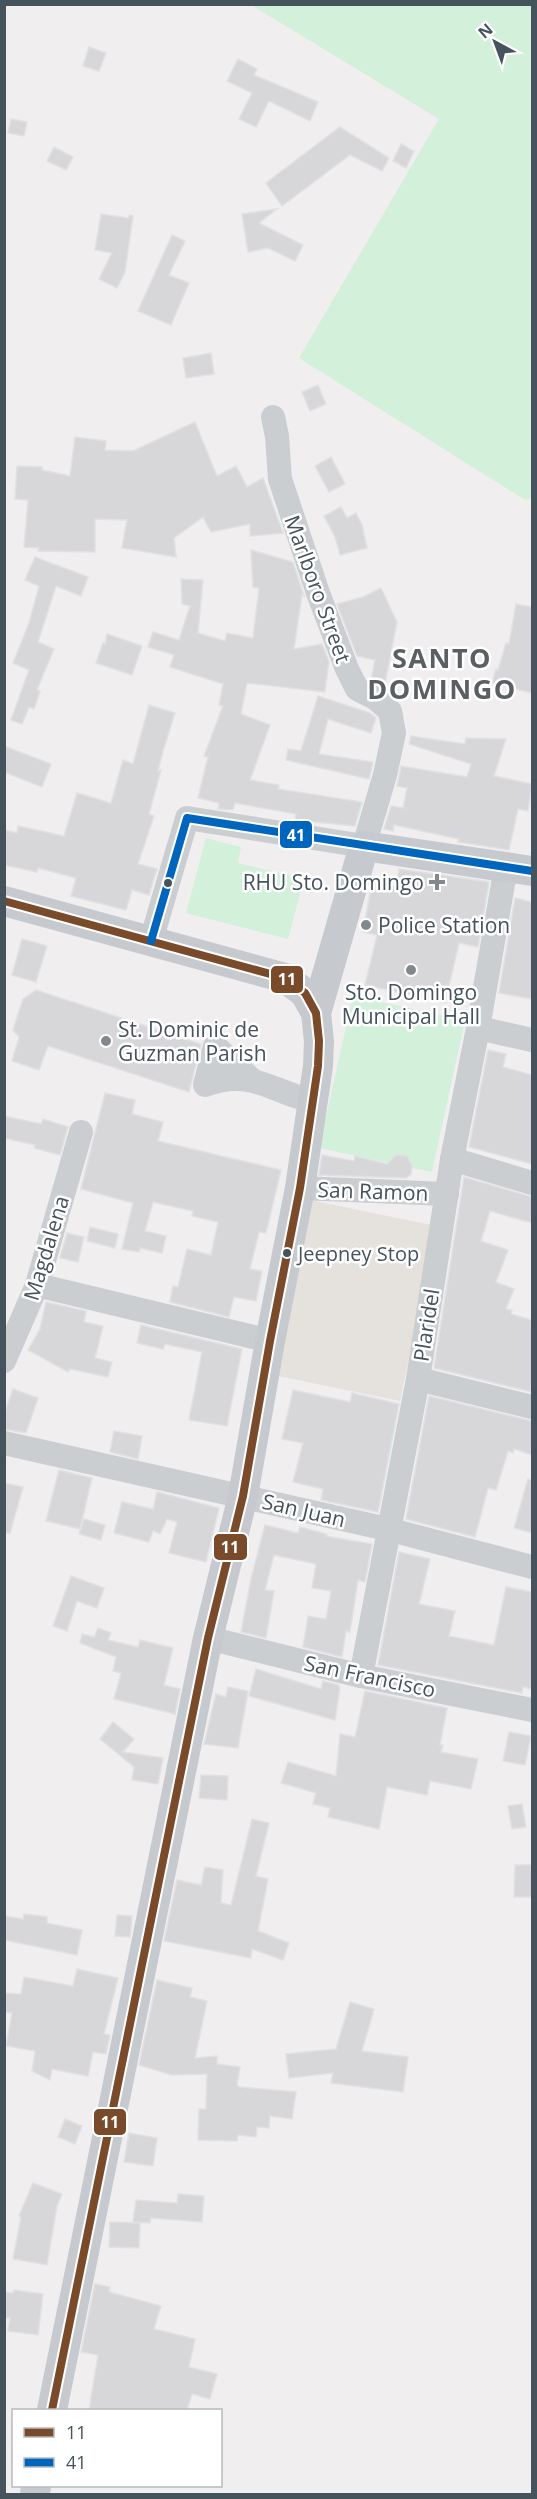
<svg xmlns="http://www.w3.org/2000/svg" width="537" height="2499" font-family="'Open Sans',sans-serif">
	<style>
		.commercial { fill: #e5e1dc }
		.green { fill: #d2f0da }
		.building { fill: #d7d7d9; stroke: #e1e0e2; stroke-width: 1.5 }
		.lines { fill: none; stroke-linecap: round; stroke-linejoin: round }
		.minor { stroke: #caced0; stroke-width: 24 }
		.major { stroke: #c6cace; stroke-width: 30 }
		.bus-1-casing { stroke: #fff; stroke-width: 12 }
		.bus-2-casing { stroke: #fff; stroke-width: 12 }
		.bus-1 { stroke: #7a4b2a; stroke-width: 8 }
		.bus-2 { stroke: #0065bd; stroke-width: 8 }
		.poi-dot { fill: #81898f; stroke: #fff; stroke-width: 2 }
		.bus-dot { fill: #45535c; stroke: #fff; stroke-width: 2 }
		.labels { text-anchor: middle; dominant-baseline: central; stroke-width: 5; stroke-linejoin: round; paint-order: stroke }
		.bus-label { font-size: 20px; fill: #45535c; stroke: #fff; text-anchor: start }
		.street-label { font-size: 21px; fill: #45535c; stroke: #fff }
		.poi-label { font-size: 21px; fill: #45535c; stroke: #fff; text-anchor: start }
		.district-label { font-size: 27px; font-weight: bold; letter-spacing: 1.5px; fill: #5a5f63; stroke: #fff }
		.line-badge { stroke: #fff; stroke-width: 2 }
		.badge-label { font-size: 16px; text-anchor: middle; font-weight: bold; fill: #fff }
	</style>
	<rect width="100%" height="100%" fill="#f0eeef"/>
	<polygon class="commercial" points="310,1200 436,1226 400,1401 273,1375"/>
	<g class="green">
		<polygon points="251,5 532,5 532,498 525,500 299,358 439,119"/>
		<polygon points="206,838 241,847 238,863 304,879 288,939 186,913"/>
		<polygon points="353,996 465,1020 432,1172 319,1148"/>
	</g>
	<g class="building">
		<polygon points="89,47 106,53 99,71 83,66"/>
		<polygon points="238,59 257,69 254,75 318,102 310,121 269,101 256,127 239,119 252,93 227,81"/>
		<polygon points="11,119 27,122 24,136 8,133"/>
		<polygon points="340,127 389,158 382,171 350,155 282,206 266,183"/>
		<polygon points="401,144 414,151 406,168 393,161"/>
		<polygon points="54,147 73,157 66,170 47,161"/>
		<polygon points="277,209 259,223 303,245 295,261 268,248 248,252 242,214"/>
		<polygon points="101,214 128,218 130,215 133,216 125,272 117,288 99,279 112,253 95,250"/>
		<polygon points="172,235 185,241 169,275 189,283 171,325 138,311"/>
		<polygon points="211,353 214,374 186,378 183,358"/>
		<polygon points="318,385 326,404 310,411 302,392"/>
		<polygon points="195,422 217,476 236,466 247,487 263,478 283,533 250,536 250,524 211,532 203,517 174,538 176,557 122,548 127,520 95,519 95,552 38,551 39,548 24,547 28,500 15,499 17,466 42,467 42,470 70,476 75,437 106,441 105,450 133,451"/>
		<polygon points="331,457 345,484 329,492 315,466"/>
		<polygon points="341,507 347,518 356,513 362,525 367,548 340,555 335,537 324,516"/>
		<polygon points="251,550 293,562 304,596 302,595 294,649 322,644 329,661 325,692 247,683 241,714 270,725 250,780 279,785 278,789 362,802 355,826 295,820 296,814 235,803 233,810 218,809 219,803 198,798 208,757 204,756 223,706 219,705 223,684 170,667 174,655 148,647 153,632 179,640 190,606 182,604 181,579 203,580 198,633 225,641 227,633 253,638 259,588 253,587"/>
		<polygon points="35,557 88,577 81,596 56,586 38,642 54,649 37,690 40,691 34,709 29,707 22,724 11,720 29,670 13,663 29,623 39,586 25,580"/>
		<polygon points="381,588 397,622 385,684 371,680 375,660 357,656 337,604 363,597"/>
		<polygon points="516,604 532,607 532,693 492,683 496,669 498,670 506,643 509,644"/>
		<polygon points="107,634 142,646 132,675 96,663 103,643 105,644"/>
		<polygon points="318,696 370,713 376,718 371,733 328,719 319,754 373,762 369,779 286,760 288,749 301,751"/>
		<polygon points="149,705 175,713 163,751 158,771 161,770 149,814 154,816 138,864 157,869 149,895 132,890 126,910 71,896 76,878 38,868 37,872 4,865 4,830 17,833 18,826 64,836 77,793 111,803 123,760 133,764"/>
		<polygon points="411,736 465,744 466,738 506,739 494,776 532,784 528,811 518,809 509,850 458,842 459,839 394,825 393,831 384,829 391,806 403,808 407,788 397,786 401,766 467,777 471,764 409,744"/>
		<polygon points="4,746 51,764 42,787 4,772"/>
		<polygon points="399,869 489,882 478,947 459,943 445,1003 365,985 377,935 363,932 372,882 396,887"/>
		<polygon points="515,898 532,902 532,999 499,993"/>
		<polygon points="22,939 47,946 36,982 12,975"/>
		<polygon points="36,990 201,1044 189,1092 48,1046 39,1070 12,1061 19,1037 13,1030 23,999"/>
		<polygon points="488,1050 506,1054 503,1067 532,1075 532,1164 469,1147"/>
		<polygon points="105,1093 135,1100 132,1114 163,1122 158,1141 281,1170 266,1233 259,1232 250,1269 262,1271 256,1301 234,1297 229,1317 170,1302 173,1286 178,1287 187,1249 211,1255 218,1222 192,1216 193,1211 153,1202 145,1231 166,1236 162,1253 140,1248 139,1252 122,1249 133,1203 81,1189"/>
		<polygon points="4,1116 41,1124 43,1119 68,1127 60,1155 34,1148 35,1145 4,1138"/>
		<polygon points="322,1155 354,1161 355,1156 387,1164 396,1155 407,1156 412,1165 411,1174 406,1178 319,1175"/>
		<polygon points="464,1177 532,1197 532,1223 490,1211 481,1241 508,1250 496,1282 514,1289 506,1309 512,1310 511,1314 532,1320 532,1392 434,1368"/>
		<polygon points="90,1227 118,1234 115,1248 87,1241"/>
		<polygon points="67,1233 84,1237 78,1262 60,1258"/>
		<polygon points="46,1302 86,1311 84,1322 103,1326 95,1358 112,1362 108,1377 70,1369 68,1372 28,1350 40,1329"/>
		<polygon points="141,1325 242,1349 227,1426 189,1420 202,1352 165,1344 163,1349 137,1343"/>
		<polygon points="13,1389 38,1398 26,1433 4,1429 4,1415"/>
		<polygon points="293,1390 350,1402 352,1393 399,1404 378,1512 321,1500 323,1489 293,1482 303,1443 282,1439"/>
		<polygon points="429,1396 532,1421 532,1455 514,1449 513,1453 508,1451 496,1490 488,1488 475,1537 406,1519"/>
		<polygon points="114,1431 142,1436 138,1459 110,1452"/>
		<polygon points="59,1470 92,1478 80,1529 46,1521"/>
		<polygon points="528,1479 532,1480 532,1533 514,1528"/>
		<polygon points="4,1483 23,1487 10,1533 4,1533"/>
		<polygon points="157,1492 219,1508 206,1562 169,1553 177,1522 167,1519 160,1534 153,1531 149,1542 114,1533 122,1502 153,1509"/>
		<polygon points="84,1519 105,1525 101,1540 79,1534"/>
		<polygon points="265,1525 298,1533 300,1527 327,1534 326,1536 372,1544 365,1582 358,1580 350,1632 346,1631 342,1657 303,1647 308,1616 326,1619 331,1591 312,1588 316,1564 274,1555 265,1590 274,1591 266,1638 241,1632 251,1579"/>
		<polygon points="399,1552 430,1559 419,1604 455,1611 449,1636 494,1645 506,1587 532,1592 532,1689 523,1687 522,1693 378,1665"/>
		<polygon points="71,1576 104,1588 97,1608 77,1601 67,1631 53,1626"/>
		<polygon points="98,1628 111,1633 108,1640 138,1647 140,1640 173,1648 164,1685 180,1689 175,1714 114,1699 121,1673 113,1671 116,1657 80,1643 82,1634 94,1637"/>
		<polygon points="256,1669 321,1689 323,1681 338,1685 340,1687 335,1720 249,1696"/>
		<polygon points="228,1687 248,1691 238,1748 204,1744 216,1694 226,1697"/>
		<polygon points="365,1691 447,1708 440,1745 443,1745 441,1752 478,1759 471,1789 430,1781 427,1795 387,1787 379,1829 328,1817 330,1808 313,1804 316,1793 281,1783 288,1762 336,1776 340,1734 355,1737"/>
		<polygon points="113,1722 134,1739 123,1752 163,1758 158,1784 132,1780 134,1767 100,1739"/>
		<polygon points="509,1732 531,1736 525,1765 503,1761"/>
		<polygon points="201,1775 228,1776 227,1800 199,1798"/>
		<polygon points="522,1804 526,1827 512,1829 508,1806"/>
		<polygon points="252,1819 269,1823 256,1876 268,1879 258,1931 289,1943 283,1960 252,1949 251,1958 164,1941 177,1880 201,1885 205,1867 223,1870 221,1903 231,1905"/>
		<polygon points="515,1865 532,1865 532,1897 514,1897"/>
		<polygon points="24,1914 47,1917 47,1923 82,1930 77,1955 4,1940 4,1916 23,1919"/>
		<polygon points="117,1915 132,1916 130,1937 115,1936"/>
		<polygon points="77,1969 118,1978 104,2034 110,2035 106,2054 93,2052 88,2076 52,2069 50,2080 32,2071 35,2051 6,2046 12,2013 4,2012 4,1993 21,1994 24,1977 73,1986"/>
		<polygon points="157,1980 192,1988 190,1997 207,2001 195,2058 217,2056 217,2064 240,2067 237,2085 240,2087 296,2092 292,2119 270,2116 269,2128 257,2127 256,2137 238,2135 237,2141 198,2140 199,2109 206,2109 207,2074 172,2075 139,2065"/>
		<polygon points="350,2002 374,2009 362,2051 408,2057 403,2092 331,2083 333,2073 289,2078 286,2054 336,2049"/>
		<polygon points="65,2119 82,2126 75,2144 58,2137"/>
		<polygon points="129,2133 157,2138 153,2166 124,2162"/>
		<polygon points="33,2183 62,2194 57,2206 47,2265 13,2259 21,2217 19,2216"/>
		<polygon points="178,2194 204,2196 202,2222 151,2218 150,2223 133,2222 136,2200 177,2203"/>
		<polygon points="110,2222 140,2223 139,2248 109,2247"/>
		<polygon points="95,2284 110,2287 109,2292 161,2306 154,2329 195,2339 189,2367 217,2374 210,2399 192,2394 187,2410 89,2410 98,2355 81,2352"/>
		<polygon points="14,2290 43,2294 38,2335 8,2331 10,2318 4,2318 4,2292 13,2293"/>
	</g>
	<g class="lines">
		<g class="minor">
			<polyline points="151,941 187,818 364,846 385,775 394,733 390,711 375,698 357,689 347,669 318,593 280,479 277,436 273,417"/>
			<polyline points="478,1028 532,1040"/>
			<path d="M251,1079l-36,-33 -10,39c46,-17 65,6 107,16"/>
			<polyline points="452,1159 532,1183"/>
			<polyline points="300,1188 447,1194"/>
			<polyline points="37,1285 270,1341"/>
			<polyline points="4,1361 37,1285 81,1132"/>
			<polyline points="418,1379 532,1407"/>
			<polyline points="4,1443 387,1529 532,1567"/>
			<polyline points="208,1638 361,1676 532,1710"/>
			<polyline points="361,1676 418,1379 452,1159 478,1028 506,867"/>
		</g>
		<g class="major">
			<polyline points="4,901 285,978 305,993 316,1013 319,1041 318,1066 300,1188 270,1341 243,1496 208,1638 52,2410"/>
			<polyline points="316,1013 364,846 532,871"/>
			<polyline points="35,2494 36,2486"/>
		</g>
		<defs>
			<polyline id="bus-1" points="4,901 285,978 305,993 316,1013 319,1041 318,1066 300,1188 270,1341 243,1496 208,1638 52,2410"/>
			<polyline id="bus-2" points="151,941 187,818 532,871"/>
		</defs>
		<use href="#bus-1" class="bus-1-casing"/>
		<use href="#bus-2" class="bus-2-casing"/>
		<use href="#bus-1" class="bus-1"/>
		<use href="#bus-2" class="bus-2"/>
	</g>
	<g class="poi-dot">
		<path d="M434 873h6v6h6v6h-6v6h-6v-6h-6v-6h6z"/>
		<circle cx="366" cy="925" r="6"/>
		<circle cx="411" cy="970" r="6"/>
		<circle cx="106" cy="1041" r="6"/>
	</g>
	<g class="bus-dot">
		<circle cx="168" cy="883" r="5"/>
		<circle cx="287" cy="1253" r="5"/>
	</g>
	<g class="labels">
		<g class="bus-label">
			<text x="298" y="1253">Jeepney Stop</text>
		</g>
		<g class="street-label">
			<text transform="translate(318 589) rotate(70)">Marlboro Street</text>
			<text transform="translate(373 1191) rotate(2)">San Ramon</text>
			<text transform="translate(46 1248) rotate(-73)">Magdalena</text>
			<text transform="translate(426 1325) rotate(-81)">Plaridel</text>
			<text transform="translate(304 1510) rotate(13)">San Juan</text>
			<text transform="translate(370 1676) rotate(12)">San Francisco</text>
		</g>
		<g class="poi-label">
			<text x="424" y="882" text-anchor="end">RHU Sto. Domingo</text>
			<text x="378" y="925">Police Station</text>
			<text x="411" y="992" text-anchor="middle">Sto. Domingo<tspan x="411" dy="24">Municipal Hall</tspan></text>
			<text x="118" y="1029">St. Dominic de<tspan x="118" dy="24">Guzman Parish</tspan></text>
		</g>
		<g class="district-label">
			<text x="442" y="657">SANTO<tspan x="442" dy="31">DOMINGO</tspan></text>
		</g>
	</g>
	<g class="line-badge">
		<rect x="279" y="820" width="34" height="29" rx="6" fill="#0065bd"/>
		<rect x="270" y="965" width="34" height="29" rx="6" fill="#7a4b2a"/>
		<rect x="213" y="1533" width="35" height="28" rx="6" fill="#7a4b2a"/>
		<rect x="93" y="2108" width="34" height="28" rx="6" fill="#7a4b2a"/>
	</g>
	<g class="badge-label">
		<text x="296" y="841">41</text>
		<text x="287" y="985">11</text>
		<text x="230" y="1553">11</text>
		<text x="110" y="2128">11</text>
	</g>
	<rect width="537" height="2499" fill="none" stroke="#45535c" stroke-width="12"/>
	<rect x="12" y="2409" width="210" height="78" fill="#ffffff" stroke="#b5babe" stroke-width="1.5"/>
	<rect x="24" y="2428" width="30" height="9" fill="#7a4b2a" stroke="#b5babe" stroke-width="1.5"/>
	<text x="66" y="2439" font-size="18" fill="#45535c">11</text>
	<rect x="24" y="2458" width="30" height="9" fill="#0065bd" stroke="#b5babe" stroke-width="1.5"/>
	<text x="66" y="2469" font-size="18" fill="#45535c">41</text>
	<g transform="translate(495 42) rotate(319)" stroke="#ffffff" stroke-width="4.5" paint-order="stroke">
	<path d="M0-4.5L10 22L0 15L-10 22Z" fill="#45535c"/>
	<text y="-9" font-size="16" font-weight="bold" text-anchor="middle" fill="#45535c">N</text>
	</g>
</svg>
